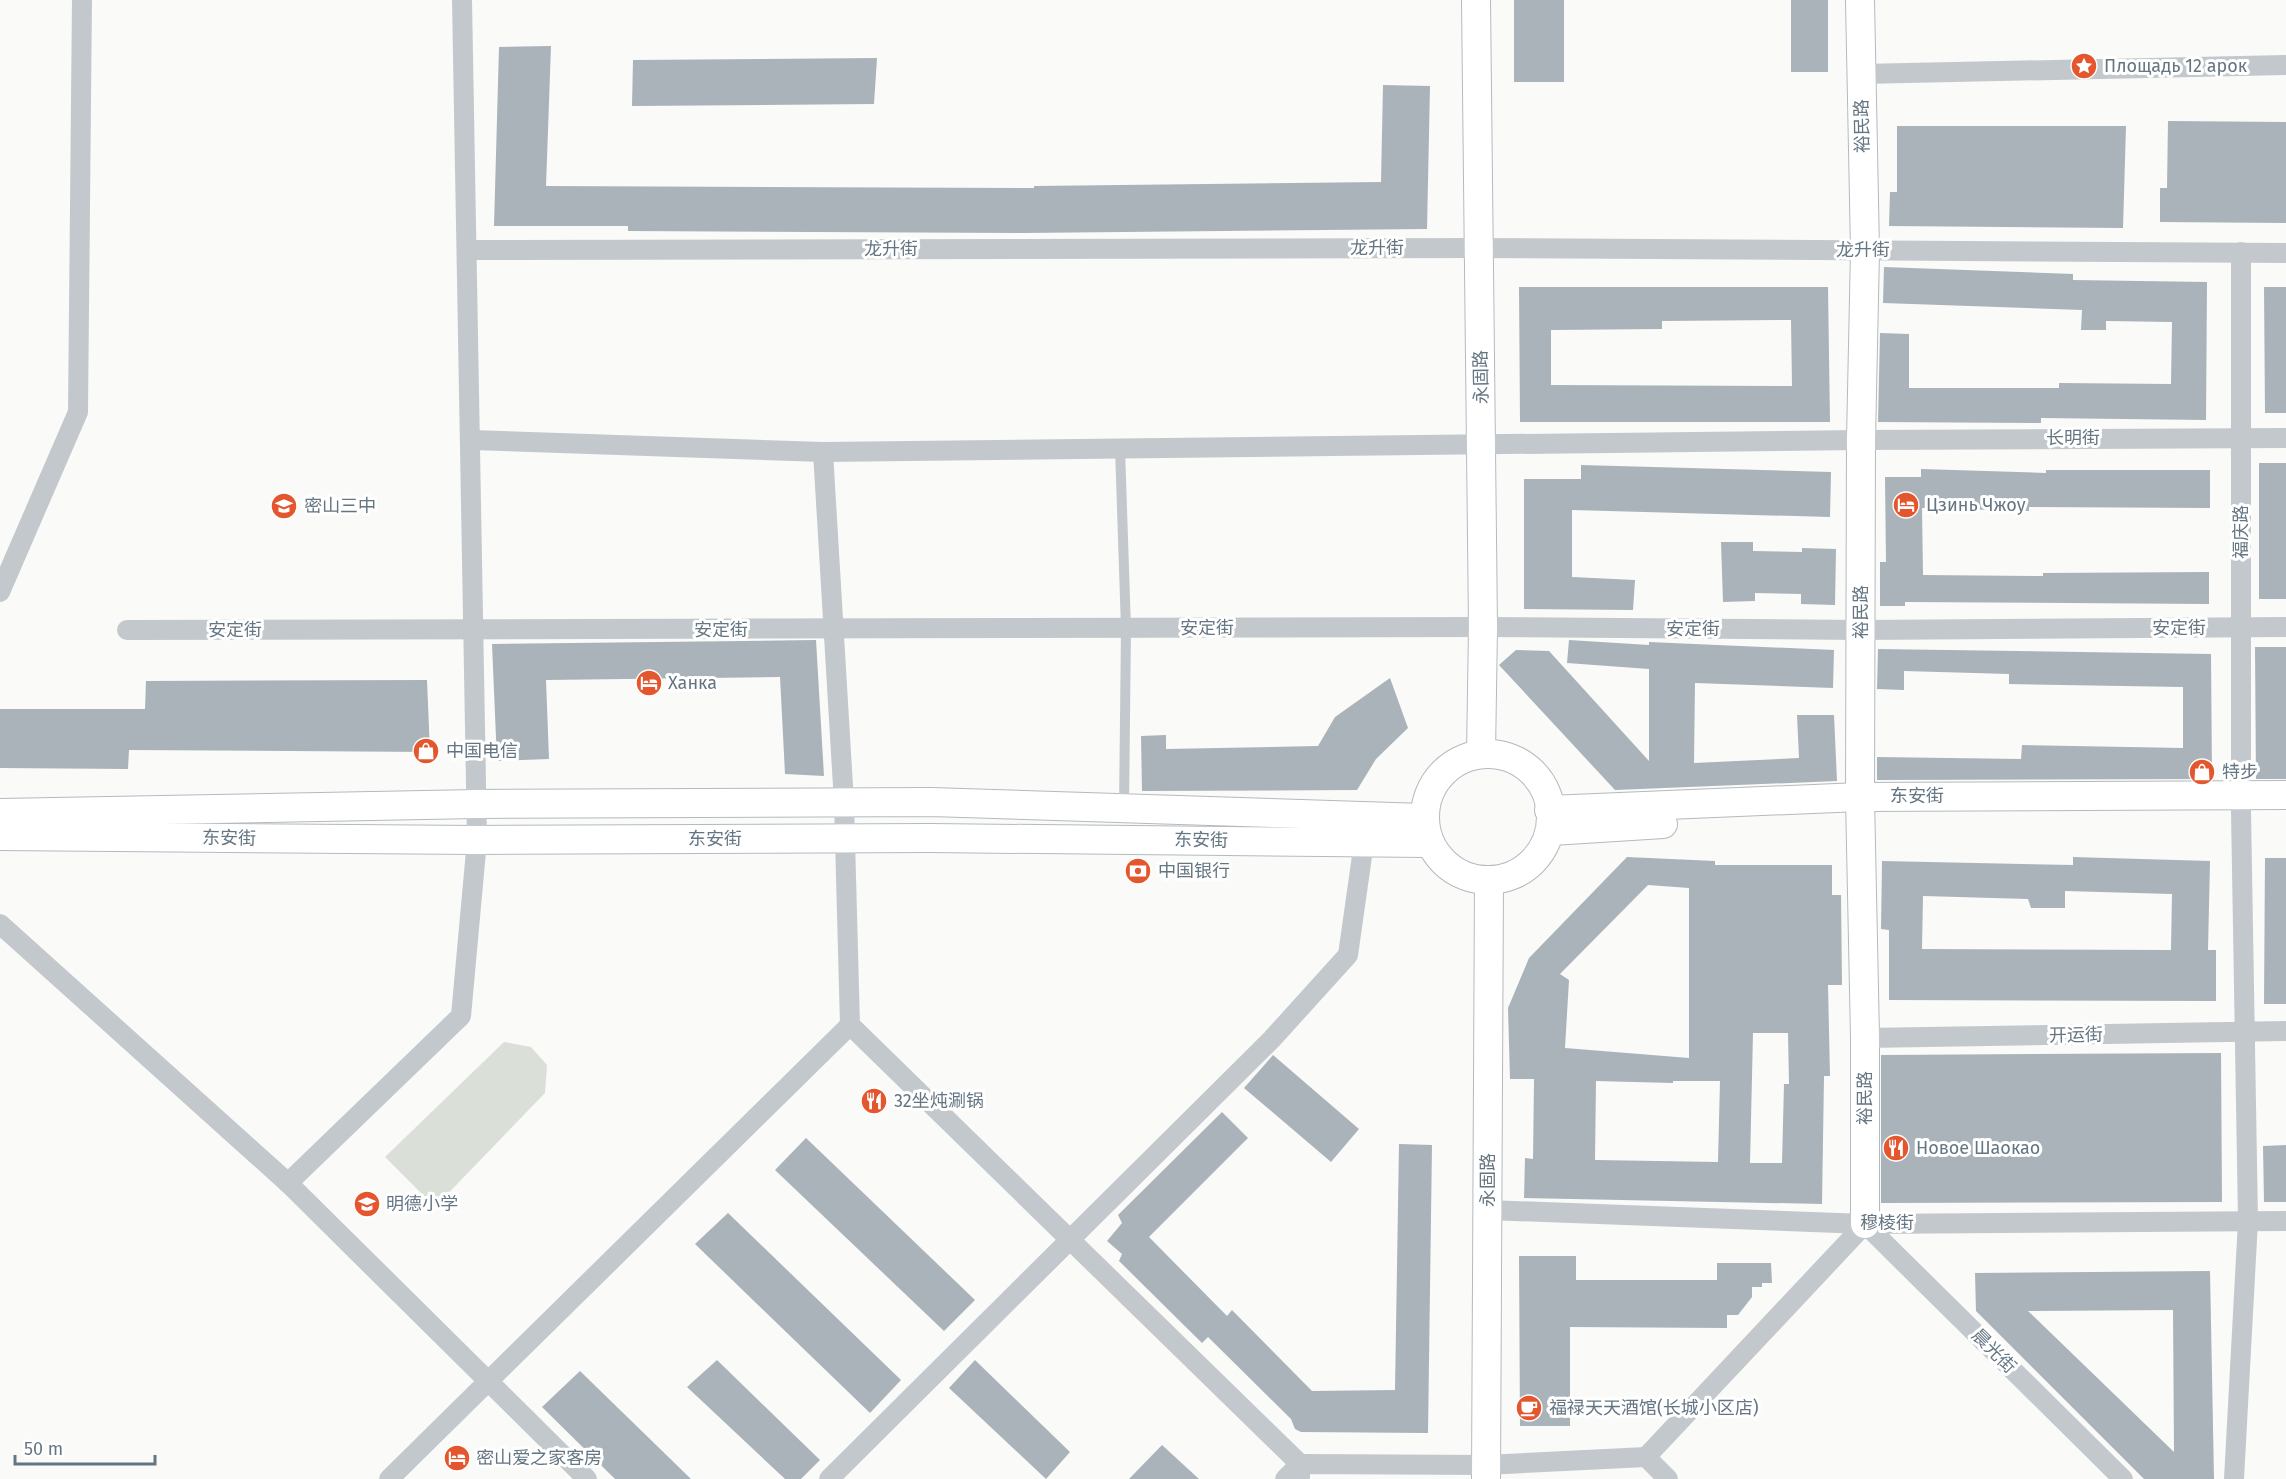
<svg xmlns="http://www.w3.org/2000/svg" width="2286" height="1479" font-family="'Fira Sans','Noto Sans SC',sans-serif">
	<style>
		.green { fill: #dadfd7 }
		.building { fill: #aab3b9; fill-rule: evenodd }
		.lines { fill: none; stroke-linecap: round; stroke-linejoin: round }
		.secondary-casing { stroke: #b3babf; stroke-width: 30 }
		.lane { stroke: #c3c8cc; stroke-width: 10 }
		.street { stroke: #c3c8cc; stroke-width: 20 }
		.secondary { stroke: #fff; stroke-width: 28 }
		.labels { text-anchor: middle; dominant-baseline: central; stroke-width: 6; stroke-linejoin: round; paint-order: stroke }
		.poi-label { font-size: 18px; fill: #657683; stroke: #fff; text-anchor: start }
		.street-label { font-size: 18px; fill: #657683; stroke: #fff }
	</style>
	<rect width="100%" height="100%" fill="#fafaf8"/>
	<polygon class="green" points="504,1042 531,1047 547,1065 545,1093 435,1207 385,1157"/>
	<g class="building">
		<rect x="1514" y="0" width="50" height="82"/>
		<rect x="1791" y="0" width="37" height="72"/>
		<polygon points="551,46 546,186 1034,188 1034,186 1381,182 1383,85 1430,86 1427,229 1024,233 628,231 628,226 494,226 499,47"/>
		<polygon points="877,58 874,104 632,106 633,60"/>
		<polygon points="2168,121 2286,122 2286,223 2160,222 2160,188 2167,188"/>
		<polygon points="1897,126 2126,126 2123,228 1889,226 1890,192 1897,192"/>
		<polygon points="1884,267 2073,274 2073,280 2207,282 2206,420 2041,418 2041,423 1878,422 1880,333 1909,334 1909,388 2059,388 2059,383 2171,384 2172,322 2106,321 2106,330 2081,330 2082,310 1883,303"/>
		<path d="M1519,287h309l2,135h-310zM1791,320l1,66 -241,-1v-55l111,-1v-8z"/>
		<polygon points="2264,287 2286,287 2286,413 2265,413"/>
		<rect x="2259" y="463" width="27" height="136"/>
		<polygon points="1581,465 1831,472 1830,517 1572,510 1572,577 1635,580 1633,610 1524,609 1524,479 1581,479"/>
		<polygon points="1921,469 2046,473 2046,470 2210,470 2210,508 2029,507 2029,511 1922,508 1923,575 2043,576 2043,573 2209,572 2209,604 1905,602 1905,606 1880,606 1880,562 1886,562 1885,477 1921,477"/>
		<polygon points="1721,542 1753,542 1753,551 1802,552 1802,548 1836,549 1835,605 1801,604 1801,594 1755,593 1755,601 1723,602"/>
		<polygon points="816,640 824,776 785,774 780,677 546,680 549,759 497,761 492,644"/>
		<polygon points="1569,640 1649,645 1649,642 1834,650 1833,688 1695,683 1694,763 1799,758 1797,715 1834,715 1837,781 1615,790 1499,665 1516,650 1549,651 1649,761 1649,669 1567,663"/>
		<polygon points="2255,647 2286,647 2286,779 2256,779"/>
		<polygon points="1878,649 2211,654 2212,779 1877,780 1877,757 2021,759 2022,745 2183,748 2183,687 2009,684 2009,674 1904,671 1904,690 1877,689"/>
		<polygon points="1390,678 1408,728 1376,759 1357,790 1142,791 1141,736 1166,735 1166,749 1318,746 1335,717"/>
		<polygon points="427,680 430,752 129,750 128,769 0,768 0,709 145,709 146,681"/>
		<path d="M1627,857l88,4v4h117v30h9l1,90h-14l2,91h-6l-2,128 -298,-6 1,-40 8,1 1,-80h-24l-2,-71 21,-50zM1648,885l41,3v170l-124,-10 4,-68 -9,-6zM1753,1033h35l1,51h-5l-2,79h-32zM1596,1081l77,2v-2h47l-2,81 -123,-2z"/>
		<path d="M2073,857l137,4 -2,89h8v51l-327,-1v-70l-8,-1 1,-68 191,4zM2065,891l107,3 -1,56 -249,-1 1,-53 105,3 3,9h34z"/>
		<polygon points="2265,858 2286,858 2286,1004 2264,1004"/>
		<polygon points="2221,1053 2222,1202 1881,1203 1881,1055"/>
		<polygon points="1273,1055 1359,1129 1331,1162 1244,1088"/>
		<polygon points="1222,1112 1248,1138 1149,1237 1227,1316 1232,1310 1312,1391 1395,1390 1399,1144 1432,1145 1428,1433 1301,1432 1295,1429 1291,1419 1208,1337 1202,1343 1119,1261 1122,1254 1107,1241 1122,1223 1118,1215"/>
		<polygon points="806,1138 975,1300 944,1331 775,1170"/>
		<polygon points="2286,1145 2286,1202 2264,1202 2263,1146"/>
		<polygon points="728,1213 901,1380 870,1413 695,1244"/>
		<polygon points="1519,1256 1576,1256 1576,1280 1717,1280 1717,1263 1771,1263 1772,1283 1762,1283 1762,1287 1752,1287 1752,1297 1738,1315 1727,1315 1727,1328 1570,1327 1570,1426 1520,1426"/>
		<path d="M2210,1271l4,208h-70l-168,-168 -1,-38zM2173,1310l1,142 -146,-141z"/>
		<polygon points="717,1360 820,1460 801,1479 785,1479 687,1387"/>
		<polygon points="975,1360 1070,1452 1046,1479 949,1388"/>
		<polygon points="580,1371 691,1479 615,1479 542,1407"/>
		<polygon points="1162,1445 1199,1479 1129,1479"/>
	</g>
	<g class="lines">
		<defs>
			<g id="secondary">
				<polyline points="1476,0 1483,627 1481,754"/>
				<polyline points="1860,0 1865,250 1861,440 1860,797 1865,1038 1865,1224"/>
				<circle cx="1488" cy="817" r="63"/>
				<polyline points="1549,810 1860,797 2286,795"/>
				<polyline points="0,813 477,804 931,802 1424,818"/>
				<polyline points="1552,831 1663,824"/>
				<polyline points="0,836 477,840 930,838 1429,843"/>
				<polyline points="1486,1479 1489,881"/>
			</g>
		</defs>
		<use href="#secondary" class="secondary-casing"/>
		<polyline class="lane" points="1120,448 1126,629 1124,808"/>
		<g class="street">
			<polyline points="1861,74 2286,65"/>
			<polyline points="469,250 1480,248 2286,253"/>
			<polyline points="471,440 823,452 1861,440 2286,438"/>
			<polyline points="823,452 844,803 850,1025 1300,1464 1300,1479"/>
			<polyline points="0,592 78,412 82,0"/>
			<polyline points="127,630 1483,627 1861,630 2286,627"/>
			<polyline points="0,924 288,1183 587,1479"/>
			<polyline points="1865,1038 2286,1031"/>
			<polyline points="288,1183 461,1016 477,840 462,0"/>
			<polyline points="1488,1210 1865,1224 2286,1221"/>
			<polyline points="389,1479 850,1025"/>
			<polyline points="829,1479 1272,1039 1348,955 1364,842"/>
			<polyline points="1285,1479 1300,1464 1486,1465 1646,1457"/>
			<polyline points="1668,1479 1646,1457 1865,1224 2123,1479"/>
			<polyline points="2234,1479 2248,1221 2241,811 2241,252"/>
		</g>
		<use href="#secondary" class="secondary"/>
	</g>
	<defs>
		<symbol id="sight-disc" viewBox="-11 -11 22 22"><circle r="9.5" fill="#e4572e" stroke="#fff"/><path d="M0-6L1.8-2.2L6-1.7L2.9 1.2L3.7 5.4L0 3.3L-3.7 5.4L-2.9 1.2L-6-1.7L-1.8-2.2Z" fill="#fff"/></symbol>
		<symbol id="hotel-disc" viewBox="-11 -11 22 22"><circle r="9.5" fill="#e4572e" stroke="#fff"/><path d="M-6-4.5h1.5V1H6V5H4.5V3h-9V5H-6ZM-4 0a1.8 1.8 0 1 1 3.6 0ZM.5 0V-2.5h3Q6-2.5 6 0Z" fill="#fff"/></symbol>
		<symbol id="school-disc" viewBox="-11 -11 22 22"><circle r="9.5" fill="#e4572e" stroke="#fff"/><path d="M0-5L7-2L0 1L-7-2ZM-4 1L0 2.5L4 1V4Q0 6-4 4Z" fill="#fff"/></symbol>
		<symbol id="shop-disc" viewBox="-11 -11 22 22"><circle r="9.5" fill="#e4572e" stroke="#fff"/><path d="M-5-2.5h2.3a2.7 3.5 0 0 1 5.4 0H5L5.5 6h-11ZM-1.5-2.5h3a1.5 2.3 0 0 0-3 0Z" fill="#fff"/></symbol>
		<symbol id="bank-disc" viewBox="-11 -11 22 22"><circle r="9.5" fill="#e4572e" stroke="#fff"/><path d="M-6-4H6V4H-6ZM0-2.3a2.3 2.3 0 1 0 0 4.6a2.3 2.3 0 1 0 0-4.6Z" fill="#fff"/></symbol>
		<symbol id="restaurant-disc" viewBox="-11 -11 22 22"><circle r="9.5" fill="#e4572e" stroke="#fff"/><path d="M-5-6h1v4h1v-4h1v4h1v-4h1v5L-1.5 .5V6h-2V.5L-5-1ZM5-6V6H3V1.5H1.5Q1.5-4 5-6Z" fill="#fff"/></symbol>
		<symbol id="cafe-disc" viewBox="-11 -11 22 22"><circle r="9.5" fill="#e4572e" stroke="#fff"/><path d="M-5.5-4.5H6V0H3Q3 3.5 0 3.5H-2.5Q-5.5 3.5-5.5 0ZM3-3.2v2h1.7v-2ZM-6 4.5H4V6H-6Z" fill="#fff"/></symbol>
	</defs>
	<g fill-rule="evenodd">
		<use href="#sight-disc" x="2069" y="51" width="30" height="30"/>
		<use href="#hotel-disc" x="1891" y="490" width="30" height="30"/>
		<use href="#school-disc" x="269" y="491" width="30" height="30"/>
		<use href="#hotel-disc" x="634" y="668" width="30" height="30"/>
		<use href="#shop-disc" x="411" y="736" width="30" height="30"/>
		<use href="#shop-disc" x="2187" y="757" width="30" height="30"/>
		<use href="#bank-disc" x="1123" y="856" width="30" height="30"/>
		<use href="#restaurant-disc" x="859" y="1086" width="30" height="30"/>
		<use href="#restaurant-disc" x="1881" y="1133" width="30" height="30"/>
		<use href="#school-disc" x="352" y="1189" width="30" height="30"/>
		<use href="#cafe-disc" x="1514" y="1393" width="30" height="30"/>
		<use href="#hotel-disc" x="442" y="1443" width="30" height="30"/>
	</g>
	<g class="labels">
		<g class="poi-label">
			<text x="2104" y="66">Площадь 12 арок</text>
			<text x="1926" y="505">Цзинь Чжоу</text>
			<text x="304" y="506">密山三中</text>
			<text x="668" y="683">Ханка</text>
			<text x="446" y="751">中国电信</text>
			<text x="2222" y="772">特步</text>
			<text x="1158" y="871">中国银行</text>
			<text x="894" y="1101">32坐炖涮锅</text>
			<text x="1916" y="1148">Новое Шаокао</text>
			<text x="386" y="1204">明德小学</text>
			<text x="1549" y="1408">福禄天天酒馆(长城小区店)</text>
			<text x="476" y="1458">密山爱之家客房</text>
		</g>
		<g class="street-label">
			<text transform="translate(1862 126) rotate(-91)">裕民路</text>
			<text x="1377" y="248">龙升街</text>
			<text x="891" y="249">龙升街</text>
			<text x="1863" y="250">龙升街</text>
			<text transform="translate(1481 377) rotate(-91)">永固路</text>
			<text x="2073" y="438">长明街</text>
			<text transform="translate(2241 532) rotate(-90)">福庆路</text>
			<text transform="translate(1861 612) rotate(-90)">裕民路</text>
			<text x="1207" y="628">安定街</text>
			<text x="2179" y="628">安定街</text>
			<text x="1693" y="629">安定街</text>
			<text x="235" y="630">安定街</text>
			<text x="721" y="630">安定街</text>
			<text x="1917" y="796">东安街</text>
			<text transform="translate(229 838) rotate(1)">东安街</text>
			<text x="715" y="839">东安街</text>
			<text transform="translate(1201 840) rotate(1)">东安街</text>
			<text transform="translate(2076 1035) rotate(-1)">开运街</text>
			<text transform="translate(1865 1098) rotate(-90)">裕民路</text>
			<text transform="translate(1488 1180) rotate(-90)">永固路</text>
			<text x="1887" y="1223">穆棱街</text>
			<text transform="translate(1994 1351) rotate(45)">晨光街</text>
		</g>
	</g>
	<path d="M15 1455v9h140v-9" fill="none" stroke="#657683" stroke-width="3"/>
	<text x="24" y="1455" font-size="18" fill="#657683" stroke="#ffffff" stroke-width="4.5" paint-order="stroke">50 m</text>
</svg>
